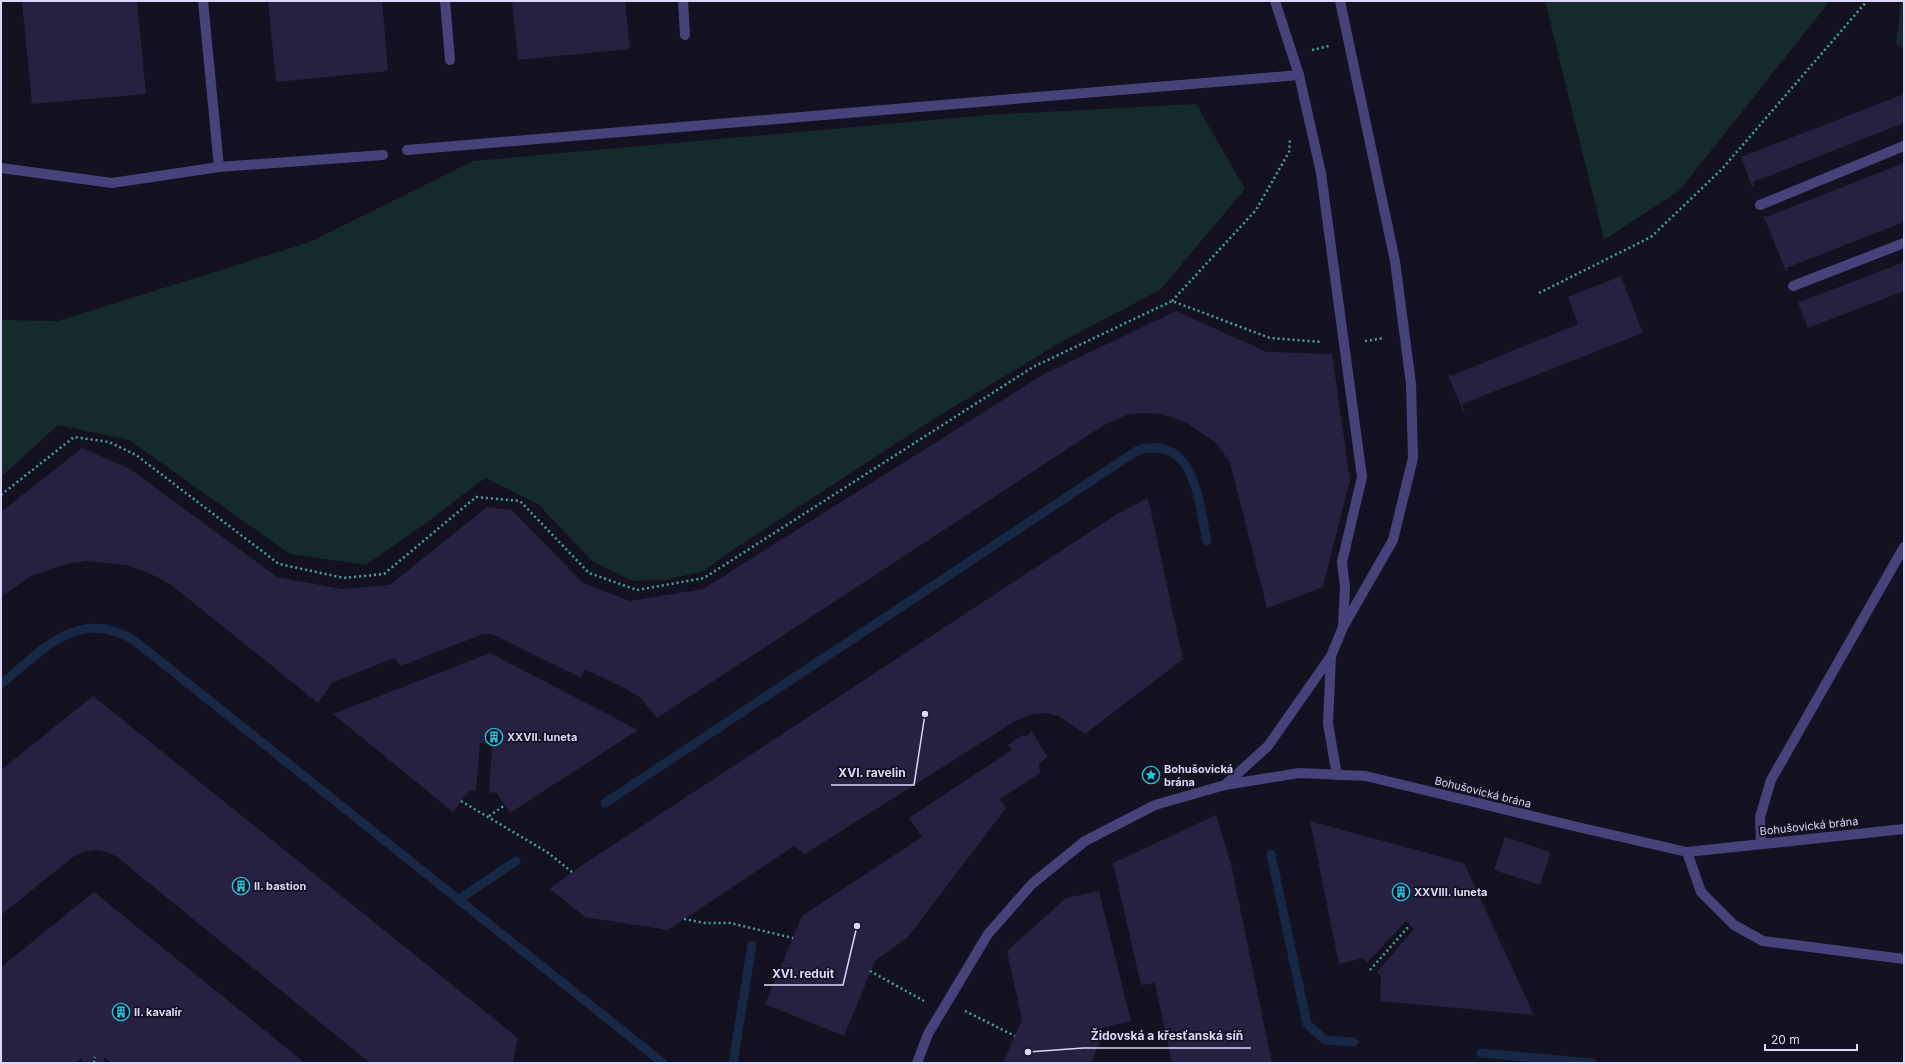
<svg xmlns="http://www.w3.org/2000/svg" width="1905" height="1064" font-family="Inter,sans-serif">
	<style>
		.green { fill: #152a2a }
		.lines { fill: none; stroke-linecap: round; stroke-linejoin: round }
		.stream { stroke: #172846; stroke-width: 9 }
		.building { fill: #272040 }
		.path { stroke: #3fa5a1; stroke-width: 2.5; stroke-dasharray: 2 3; stroke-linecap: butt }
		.service { stroke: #46427a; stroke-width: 10 }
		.minor { stroke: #46427a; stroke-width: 10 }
		.labels { text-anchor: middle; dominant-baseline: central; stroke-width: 3.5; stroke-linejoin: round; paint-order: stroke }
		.poi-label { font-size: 11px; font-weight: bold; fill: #dcd7f9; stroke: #141121; text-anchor: start }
		.street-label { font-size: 11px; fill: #dcd7f9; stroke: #141121 }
		.leader { fill: none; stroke: #dcd7f9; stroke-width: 1.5 }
		.callout-dot { fill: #dcd7f9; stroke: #141121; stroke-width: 1.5 }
		.callout-label { font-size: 12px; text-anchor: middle; font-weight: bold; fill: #dcd7f9; stroke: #141121; stroke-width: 3.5; stroke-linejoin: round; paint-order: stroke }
	</style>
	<rect width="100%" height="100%" fill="#141121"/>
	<g class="green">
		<polygon points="1545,1 1830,1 1679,191 1604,240"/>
		<polygon points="1901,1 1904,1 1904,48 1896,44"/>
		<polygon points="1196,104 1245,189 1160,290 1061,342 929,422 725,555 704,571 666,580 633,581 592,561 538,504 485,478 426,523 366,565 290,554 129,440 58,425 1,477 1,320 58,321 310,242 473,161 987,115"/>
	</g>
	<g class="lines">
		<g class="stream">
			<path d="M1,684c42,-34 78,-78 134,-43l528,422"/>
			<path d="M605,803l533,-353c58,-15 60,51 69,91"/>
			<polyline points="1271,854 1307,1024 1325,1040 1354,1042"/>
			<polyline points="458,900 516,861"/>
			<polyline points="1481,1053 1592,1063"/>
			<polyline points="733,1063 752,945"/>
		</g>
	</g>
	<g class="building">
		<polygon points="22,1 137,1 146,94 32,104"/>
		<polygon points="268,1 382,1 388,71 276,82"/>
		<polygon points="512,1 625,1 630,49 518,60"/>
		<polygon points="1904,94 1904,123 1753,182 1754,185 1752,186 1741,157"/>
		<polygon points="1904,163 1904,222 1786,268 1788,271 1786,271 1763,215 1766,217"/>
		<polygon points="1904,262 1904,291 1808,328 1797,300 1800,302"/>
		<polygon points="1621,276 1643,333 1462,404 1465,411 1463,411 1448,375 1451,374 1451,376 1578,324 1568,297"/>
		<polygon points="1176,311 1267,352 1332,354 1350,480 1323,587 1267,608 1230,462 1216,443 1187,423 1162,414 1146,413 1129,414 1104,425 657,718 641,698 626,689 585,669 581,678 492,634 483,634 401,666 394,658 332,683 318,703 170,584 147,572 126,565 87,561 67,564 31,576 1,597 1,512 82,448 130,469 277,577 342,589 390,585 487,507 512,510 583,583 630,601 703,589 1044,374"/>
		<polygon points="1148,498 1183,659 1085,734 1059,716 1045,713 1030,715 1017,720 805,854 794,846 668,930 585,917 550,889 572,872 1117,514"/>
		<polygon points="490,653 638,730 510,813 496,792 489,793 492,744 480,743 476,791 469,791 453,812 333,714"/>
		<polygon points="93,696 518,1038 513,1063 370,1063 117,857 107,852 96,850 84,852 73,857 1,915 1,770"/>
		<polygon points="1032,731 1047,757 1039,764 1040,773 1000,799 1006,808 908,937 875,961 844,1036 765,1004 802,916 922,837 909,818 1012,750 1008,745 1023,735 1026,736"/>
		<polygon points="1216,815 1231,864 1272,1063 1172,1063 1155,983 1141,985 1113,863"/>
		<polygon points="1310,821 1464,863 1534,1015 1380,1001 1381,976 1377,972 1414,929 1406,921 1367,963 1363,958 1339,964"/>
		<polygon points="1505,837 1551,852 1540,885 1494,870"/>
		<polygon points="1099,891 1131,1021 1099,1029 1102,1036 1091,1063 1003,1063 1022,1020 1007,951 1066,898"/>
		<polygon points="94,892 305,1063 112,1063 104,1057 104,1063 82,1063 82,1058 76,1063 1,1063 1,967"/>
	</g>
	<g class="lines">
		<g class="path">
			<polyline points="1312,50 1329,46"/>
			<polyline points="1539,293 1651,237 1722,169 1867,1"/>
			<polyline points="1172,301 1256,210 1289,152 1290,139"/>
			<polyline points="1365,341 1384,338"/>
			<polyline points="1,495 74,437 109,442 136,455 279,564 344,578 384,574 476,497 520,501 589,573 637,590 704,578 1033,367 1172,301 1270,338 1322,342"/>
			<polyline points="461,801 547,852 572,872"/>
			<polyline points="489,816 505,805"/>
			<polyline points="684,919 705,923 730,923 793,938"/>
			<polyline points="1370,970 1410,925"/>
			<polyline points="870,971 924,1001"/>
			<polyline points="965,1011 1015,1036"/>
			<polyline points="94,1063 95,1057"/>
		</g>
		<g class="service">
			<polyline points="203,1 219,167 383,155"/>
			<polyline points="445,1 450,60"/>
			<polyline points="683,1 685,35"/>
			<polyline points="1275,1 1299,75 1321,173 1362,477 1342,562 1345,587 1343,625"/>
			<polyline points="407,150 1299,75"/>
			<polyline points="1,168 112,183 219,167"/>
			<polyline points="1760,205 1904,146"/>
			<polyline points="1793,286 1904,243"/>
			<polyline points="1337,775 1328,724 1331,656 1343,627 1393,540 1413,458 1411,384 1395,261 1340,1"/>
			<polyline points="1225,785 1268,746 1331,656"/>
			<polyline points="1761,843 1760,817 1771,780 1904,547"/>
		</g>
		<g class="minor">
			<polyline points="1687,852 1701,892 1734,925 1763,941 1904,959"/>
			<polyline points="917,1063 928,1034 988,934 1032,884 1085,841 1155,805 1225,785 1299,773 1366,776 1582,828 1687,852 1904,829"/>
		</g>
	</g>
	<defs>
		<symbol id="building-ring" viewBox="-11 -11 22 22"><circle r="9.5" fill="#141121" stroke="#1fc5dd" stroke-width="1.5"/><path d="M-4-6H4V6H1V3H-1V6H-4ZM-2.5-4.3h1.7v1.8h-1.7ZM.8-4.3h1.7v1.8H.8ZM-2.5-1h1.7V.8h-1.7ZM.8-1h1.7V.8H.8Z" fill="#1fc5dd"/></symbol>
		<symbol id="sight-ring" viewBox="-11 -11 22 22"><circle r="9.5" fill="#141121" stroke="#1fc5dd" stroke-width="1.5"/><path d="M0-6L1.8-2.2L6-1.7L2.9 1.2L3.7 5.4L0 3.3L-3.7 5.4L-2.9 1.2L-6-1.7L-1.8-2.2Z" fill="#1fc5dd"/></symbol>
	</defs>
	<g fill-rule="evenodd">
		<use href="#building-ring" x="484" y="727" width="20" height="20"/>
		<use href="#sight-ring" x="1141" y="765" width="20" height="20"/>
		<use href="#building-ring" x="231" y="876" width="20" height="20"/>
		<use href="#building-ring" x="1391" y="882" width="20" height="20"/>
		<use href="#building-ring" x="111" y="1002" width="20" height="20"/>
	</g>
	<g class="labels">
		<g class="poi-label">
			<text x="507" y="737">XXVII. luneta</text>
			<text x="1164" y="769">Bohušovická<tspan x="1164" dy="13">brána</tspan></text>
			<text x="254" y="886">II. bastion</text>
			<text x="1414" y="892">XXVIII. luneta</text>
			<text x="134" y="1012">II. kavalír</text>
		</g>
		<g class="street-label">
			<text transform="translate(1483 792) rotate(14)">Bohušovická brána</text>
			<text transform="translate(1809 826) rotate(-6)">Bohušovická brána</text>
		</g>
	</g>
	<path class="leader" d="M925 714L914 785H831M857 926L843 985H764M1028 1052L1083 1048H1251"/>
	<g class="callout-dot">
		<circle cx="925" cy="714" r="4"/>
		<circle cx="857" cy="926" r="4"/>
		<circle cx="1028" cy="1052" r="4"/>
	</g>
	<g class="callout-label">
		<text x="872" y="777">XVI. ravelin</text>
		<text x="803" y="978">XVI. reduit</text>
		<text x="1167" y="1040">Židovská a křesťanská síň</text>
	</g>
	<rect width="1905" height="1064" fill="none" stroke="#dcd7f9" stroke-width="4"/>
	<path d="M1765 1044v6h92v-6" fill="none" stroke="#dcd7f9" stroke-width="2"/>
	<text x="1771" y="1044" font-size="12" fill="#dcd7f9" stroke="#141121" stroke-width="3" paint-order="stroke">20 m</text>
</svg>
